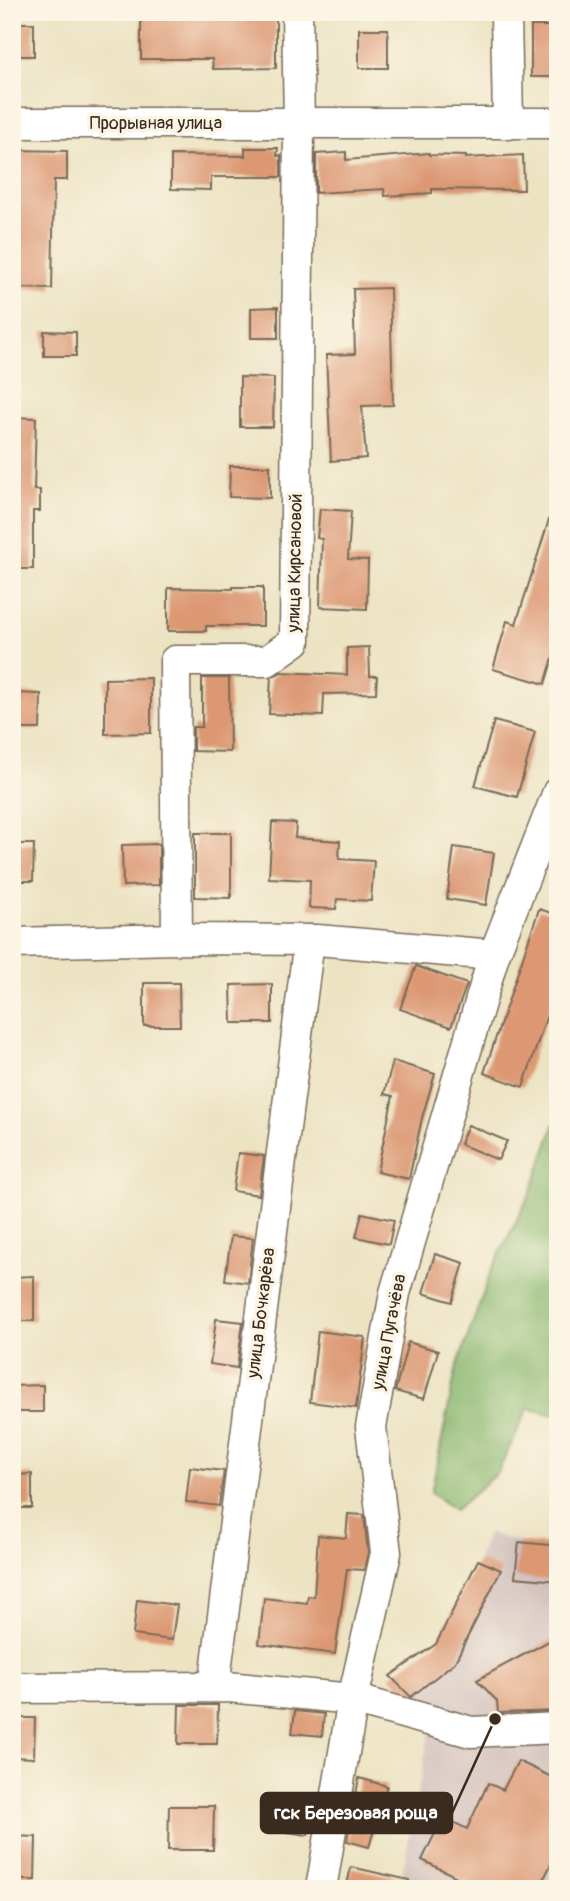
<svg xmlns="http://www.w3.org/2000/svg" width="570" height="1901" font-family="Pangolin,sans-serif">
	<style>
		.industrial { fill: #d1c0bc }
		.forest { fill: #8bb86f; stroke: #637146; stroke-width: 2 }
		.building { fill: #dc9873 }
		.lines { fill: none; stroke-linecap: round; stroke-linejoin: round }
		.minor-casing { stroke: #796b58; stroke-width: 33 }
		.minor { stroke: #fff; stroke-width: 30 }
		.labels { text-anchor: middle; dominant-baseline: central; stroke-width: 7; stroke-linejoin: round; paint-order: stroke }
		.street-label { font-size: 18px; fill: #3b2a1e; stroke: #fcf5e5 }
		.leader { fill: none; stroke: #3b2a1e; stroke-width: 2.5 }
		.callout-dot { fill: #3b2a1e; stroke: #fcf5e5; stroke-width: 2.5 }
		.callout { fill: #3b2a1e; stroke: #3b2a1e; stroke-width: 2.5 }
		.callout-label { font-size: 19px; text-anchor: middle; font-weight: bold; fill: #fff }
	</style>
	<rect width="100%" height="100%" fill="#fcf5e5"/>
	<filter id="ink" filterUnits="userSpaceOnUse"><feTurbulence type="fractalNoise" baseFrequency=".0143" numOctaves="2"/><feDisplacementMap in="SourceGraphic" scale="14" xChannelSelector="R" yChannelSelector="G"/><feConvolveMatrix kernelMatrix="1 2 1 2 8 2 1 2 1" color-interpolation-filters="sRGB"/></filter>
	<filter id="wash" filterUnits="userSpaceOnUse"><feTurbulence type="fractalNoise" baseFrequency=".00686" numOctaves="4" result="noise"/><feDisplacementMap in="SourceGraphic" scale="28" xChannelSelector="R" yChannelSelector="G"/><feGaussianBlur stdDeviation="1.57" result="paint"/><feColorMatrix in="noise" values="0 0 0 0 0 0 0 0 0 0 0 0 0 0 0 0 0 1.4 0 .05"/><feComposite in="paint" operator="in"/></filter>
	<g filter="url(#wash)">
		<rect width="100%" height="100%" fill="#ece3c3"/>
		<polygon class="industrial" points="487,1533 519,1542 558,1546 558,1889 399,1889 435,1705 412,1698 390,1676 436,1643 478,1560"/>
		<polygon class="forest" points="558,1114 558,1416 528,1408 498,1472 455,1510 431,1493 456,1370 492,1269 532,1190"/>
		<g id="blocks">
			<g class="building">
				<polygon points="276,12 276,68 213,69 212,59 141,59 141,13"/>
				<rect x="12" y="23" width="22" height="33"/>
				<rect x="531" y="26" width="27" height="51"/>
				<rect x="359" y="29" width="29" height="39"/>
				<polygon points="245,148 278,148 277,156 281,155 281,177 211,177 211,190 171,189 171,155 245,156"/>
				<polygon points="12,150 67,151 67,180 54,180 52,289 19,288 20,249 12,249"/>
				<polygon points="346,152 346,160 429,153 429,155 466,156 466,158 523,155 524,190 432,189 432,193 385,196 384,189 316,193 316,154"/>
				<polygon points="390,288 393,405 362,406 366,458 331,461 326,355 355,354 353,289"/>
				<polygon points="278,307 278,338 251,338 251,308"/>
				<polygon points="44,331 76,332 76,356 44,356"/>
				<polygon points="240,377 274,378 273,427 240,427"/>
				<polygon points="12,417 36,418 34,490 40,490 40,511 33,511 33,569 12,569"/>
				<polygon points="230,466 270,466 270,498 229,497"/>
				<polygon points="553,507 558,508 558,641 545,684 493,669 507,621 516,624"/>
				<polygon points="320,509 351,511 348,559 368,560 367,609 320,607 322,539 317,538"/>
				<polygon points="233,587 263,587 263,626 206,626 206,631 168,631 168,588 233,589"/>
				<polygon points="369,647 370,676 377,676 376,693 324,694 323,716 269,714 271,677 281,672 347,675 347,648"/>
				<polygon points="151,678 151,733 105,734 105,679"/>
				<polygon points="202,678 229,678 230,752 193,751 193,727 202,727"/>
				<polygon points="12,693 41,694 40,729 12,729"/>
				<polygon points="494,721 535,732 517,797 475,786"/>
				<polygon points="272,822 296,823 295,838 340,841 339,859 374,861 371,901 337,899 336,909 309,908 310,880 269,878"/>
				<polygon points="195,833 231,833 231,898 195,897"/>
				<polygon points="12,844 34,844 33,881 12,881"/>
				<polygon points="159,844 159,885 123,886 122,845"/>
				<polygon points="454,847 494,853 486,905 447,899"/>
				<polygon points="539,909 558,915 558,1002 552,1000 523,1087 484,1073"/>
				<polygon points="416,966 467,984 451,1027 400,1009"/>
				<polygon points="144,983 179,983 180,1026 144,1026"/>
				<polygon points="272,984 272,1023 232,1023 231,985"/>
				<polygon points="393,1061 435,1074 422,1118 409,1179 377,1172 393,1096 384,1094"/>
				<polygon points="468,1125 507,1141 498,1160 460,1144"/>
				<polygon points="238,1153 264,1156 259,1195 233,1191"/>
				<polygon points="362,1213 394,1220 389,1244 356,1237"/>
				<polygon points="231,1236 253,1238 248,1283 225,1280"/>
				<polygon points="435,1254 464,1263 452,1302 423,1293"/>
				<polygon points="34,1276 34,1321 12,1321 12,1277"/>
				<polygon points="216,1319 243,1322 237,1368 210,1364"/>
				<polygon points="318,1331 365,1337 356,1408 310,1402"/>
				<polygon points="408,1342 438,1351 424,1399 395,1391"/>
				<polygon points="43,1385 43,1412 12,1412 12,1386"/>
				<polygon points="190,1467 224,1471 219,1506 186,1502"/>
				<polygon points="32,1474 32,1508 12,1508 12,1475"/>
				<polygon points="348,1514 364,1515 368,1552 364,1570 347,1569 335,1654 259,1644 264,1598 307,1603 308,1596 314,1597 318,1535 346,1538"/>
				<polygon points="519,1542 558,1546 558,1581 515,1577"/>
				<polygon points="478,1560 501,1570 455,1662 411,1697 390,1676 436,1644"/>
				<polygon points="137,1600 177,1605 172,1640 133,1635"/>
				<polygon points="558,1636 558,1711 498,1713 497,1701 477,1680"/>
				<polygon points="179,1705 218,1705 217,1744 178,1744"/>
				<polygon points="295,1711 324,1714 322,1736 292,1733"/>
				<polygon points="12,1718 35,1718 34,1758 12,1757"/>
				<polygon points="518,1761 558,1780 558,1850 539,1889 481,1889 422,1860 443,1817 467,1829 488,1783 503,1790"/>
				<polygon points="359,1778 387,1786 369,1847 347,1841"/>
				<polygon points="268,1804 316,1811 313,1831 309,1830 308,1835 267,1829 269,1818 265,1817"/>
				<polygon points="169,1806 214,1806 213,1850 168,1850"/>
				<polygon points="12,1836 36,1837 35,1880 12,1880"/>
				<polygon points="351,1867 409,1880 408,1889 346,1889"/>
			</g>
		</g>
	</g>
	<g filter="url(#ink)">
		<use href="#blocks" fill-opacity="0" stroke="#796b58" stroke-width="2"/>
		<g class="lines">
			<defs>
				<g id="minor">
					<polyline points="506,12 508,124"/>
					<polyline points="12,123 558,123"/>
					<polyline points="177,939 175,661 267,661 295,641 299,124 297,12"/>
					<polyline points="12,943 177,939 317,940 494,955"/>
					<polyline points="214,1687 309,940"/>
					<polyline points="12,1688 228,1687 353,1699 471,1732 558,1728"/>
					<polyline points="321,1889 353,1699 386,1553 371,1427 395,1293 494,955 558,792"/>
				</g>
			</defs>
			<use href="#minor" class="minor-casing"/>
			<use href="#minor" class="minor"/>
		</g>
	</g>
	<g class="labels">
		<g class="street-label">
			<text x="156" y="123">Прорывная улица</text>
			<text transform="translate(295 563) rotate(-89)">улица Кирсановой</text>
			<text transform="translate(261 1313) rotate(-83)">улица Бочкарёва</text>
			<text transform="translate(389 1332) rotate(-79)">улица Пугачёва</text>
		</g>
	</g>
	<path class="leader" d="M495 1719L452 1813"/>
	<circle class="callout-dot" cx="495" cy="1719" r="7"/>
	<rect class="callout" x="261" y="1793" width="191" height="40" rx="7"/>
	<g class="callout-label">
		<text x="356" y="1819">гск Березовая роща</text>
	</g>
	<rect width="570" height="1901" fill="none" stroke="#fcf5e5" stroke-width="42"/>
</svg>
